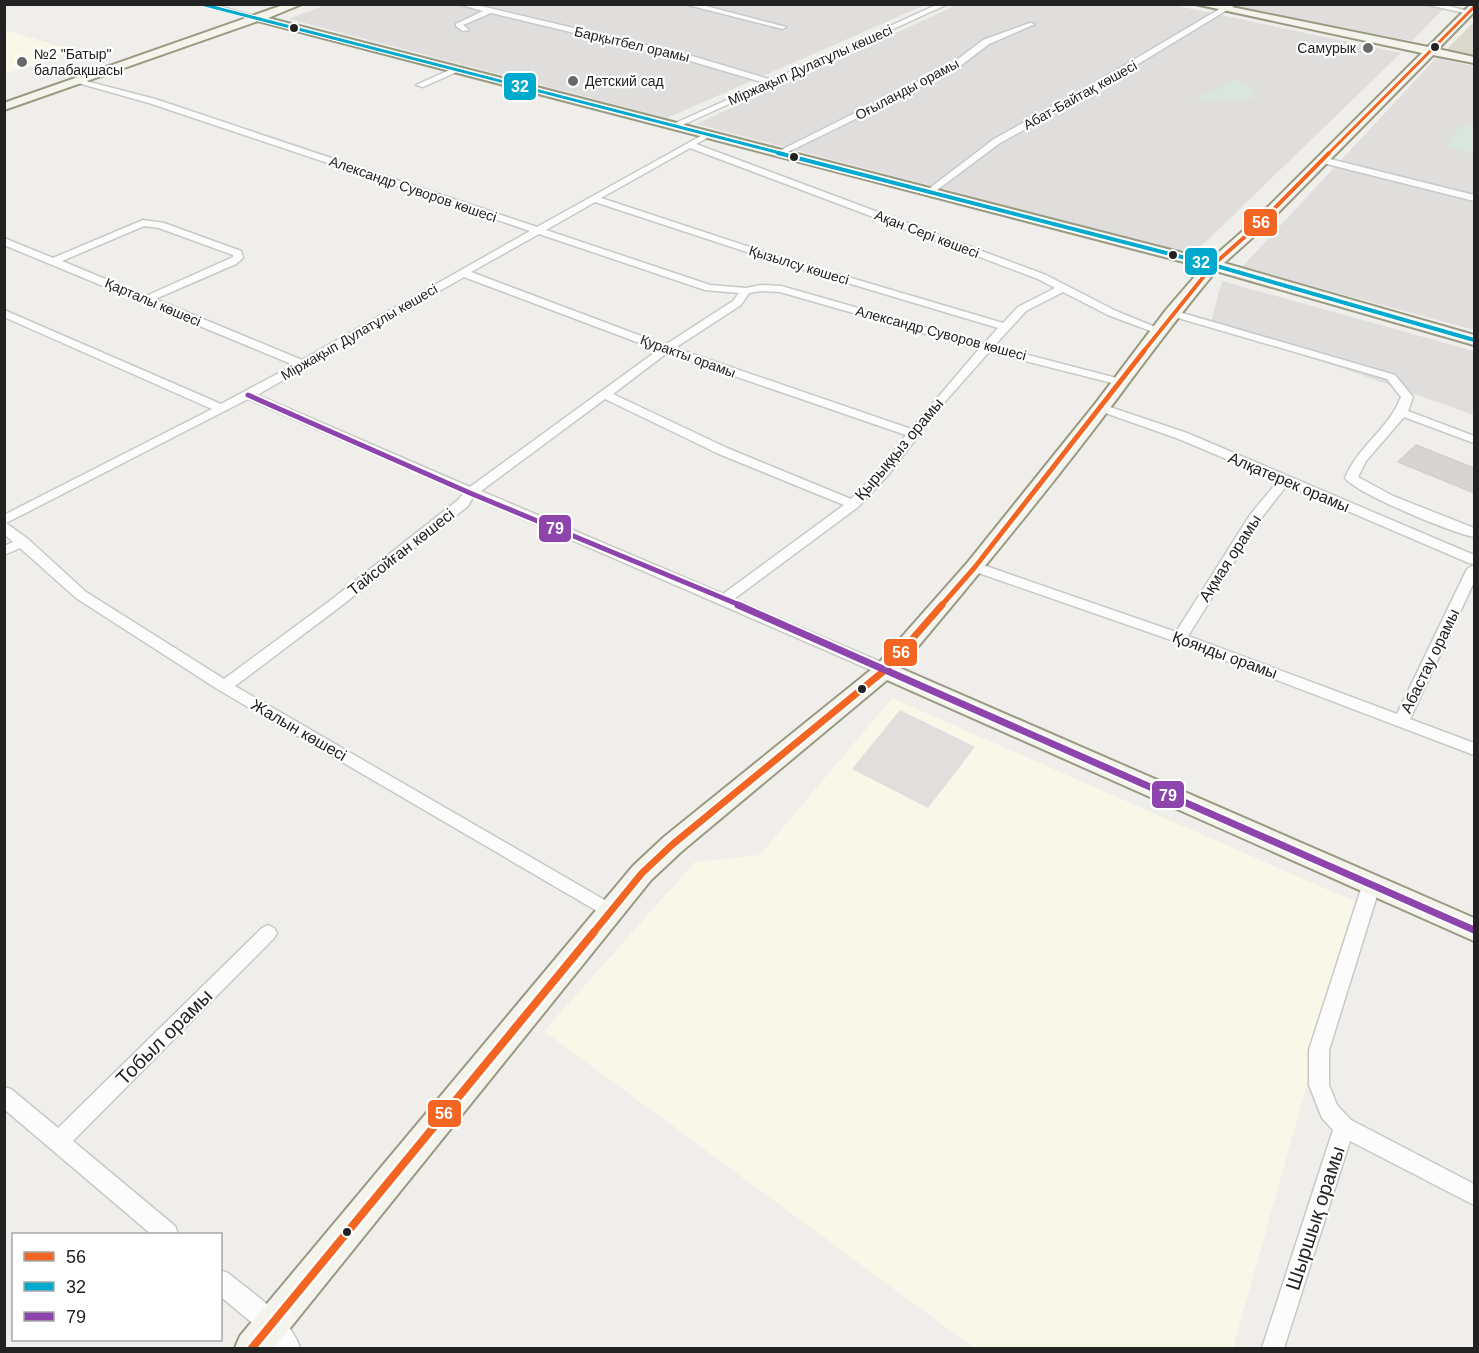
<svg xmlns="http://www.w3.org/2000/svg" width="1479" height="1353" font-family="Arial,sans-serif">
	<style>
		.residential { fill: #dfdedc }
		.education { fill: #f8f7e8 }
		.construction { fill: #d9d9cd }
		.wetland { fill: #d9e6de }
		.parking { fill: #e0dfde }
		.building { fill: #d7d4d2; stroke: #d3d0cc; stroke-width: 1.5 }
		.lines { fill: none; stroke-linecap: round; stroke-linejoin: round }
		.street-casing { stroke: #c9c8c7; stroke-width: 3 }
		.secondary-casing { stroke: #999a82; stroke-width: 4 }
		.street { fill: #fdfcfc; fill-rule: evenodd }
		.secondary { fill: #f4f4ed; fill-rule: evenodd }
		.bus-1-far4-casing { stroke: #fff; stroke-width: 5 }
		.bus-1-far3-casing { stroke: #fff; stroke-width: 7 }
		.bus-1-far2-casing { stroke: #fff; stroke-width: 9 }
		.bus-1-far1-casing { stroke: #fff; stroke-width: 11 }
		.bus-1-casing { stroke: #fff; stroke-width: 13 }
		.bus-2-far1-casing { stroke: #fff; stroke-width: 5 }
		.bus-2-casing { stroke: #fff; stroke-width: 7 }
		.bus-3-far1-casing { stroke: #fff; stroke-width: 9 }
		.bus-3-casing { stroke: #fff; stroke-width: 11 }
		.bus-1-far4 { stroke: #f26522; stroke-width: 3 }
		.bus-1-far3 { stroke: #f26522; stroke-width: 4 }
		.bus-1-far2 { stroke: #f26522; stroke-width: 5 }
		.bus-1-far1 { stroke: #f26522; stroke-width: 7 }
		.bus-1 { stroke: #f26522; stroke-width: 8 }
		.bus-2-far1 { stroke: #00a9ce; stroke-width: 3 }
		.bus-2 { stroke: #00a9ce; stroke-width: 4 }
		.bus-3-far1 { stroke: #8e44ad; stroke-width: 5 }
		.bus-3 { stroke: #8e44ad; stroke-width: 7 }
		.bus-dot { fill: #222; stroke: #fff; stroke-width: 2 }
		.poi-dot { fill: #6a6968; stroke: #fff; stroke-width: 2 }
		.labels { text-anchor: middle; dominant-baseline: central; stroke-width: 4.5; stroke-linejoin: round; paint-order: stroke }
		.far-street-label { font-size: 14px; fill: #222; stroke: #fff }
		.far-poi-label { font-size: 14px; fill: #222; stroke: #fff; text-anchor: start }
		.street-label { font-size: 16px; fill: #222; stroke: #fff }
		.near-street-label { font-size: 20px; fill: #222; stroke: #fff }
		.line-badge { stroke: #fff; stroke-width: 2 }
		.badge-label { font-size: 16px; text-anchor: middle; font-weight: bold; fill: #fff }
	</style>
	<rect width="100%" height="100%" fill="#f0eeeb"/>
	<g class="residential">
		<polygon points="328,4 925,5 667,118 289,19"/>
		<polygon points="957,5 1173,5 1401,53 1193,254 696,124"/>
		<polygon points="1227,5 1447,5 1412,41"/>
		<polygon points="1436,58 1474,66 1474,330 1242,267"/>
		<polygon points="1222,281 1474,351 1474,415 1211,322"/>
	</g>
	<g class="education">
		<polygon points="5,30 76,51 5,74"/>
		<polygon points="892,698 1358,903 1233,1348 974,1348 544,1031 695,862 760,855"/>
	</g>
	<polygon class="construction" points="1474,22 1474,56 1446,50"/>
	<g class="wetland">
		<polygon points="1237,80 1254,91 1254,98 1201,102 1196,97 1220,90 1225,83"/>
		<path d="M1474,124v30l-26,-7c5,-15 11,-20 26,-23z"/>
	</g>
	<polygon class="parking" points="900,710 975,747 928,808 852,769"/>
	<polygon class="building" points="1416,445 1474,468 1474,493 1398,462"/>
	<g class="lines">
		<defs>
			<g id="street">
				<polygon points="198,4 211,4 261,18 258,20"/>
				<polygon points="458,4 472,4 692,56 772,80 938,4 948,4 676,128 673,128 673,124 765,83 687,60 491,13 463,25 469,30 463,31 456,26 456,24 483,11"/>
				<polygon points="684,4 698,4 786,27 783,29"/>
				<polygon points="1228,4 1237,4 1092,92 1000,143 933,193 926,191 994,139 1086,88"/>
				<polygon points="1424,4 1440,4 1472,12 1469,14"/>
				<polygon points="1030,23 1035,24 989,44 955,70 782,155 775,153 949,66 983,40"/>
				<polygon points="454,68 461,70 423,87 416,85"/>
				<path d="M78,79l77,20 382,128 171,-95h3v4l-15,8 350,131 70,36 49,20 -5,3 -4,-1 -48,-18 -45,-23 -37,19 -32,35 130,34v4l-4,1 -131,-33 -47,53 -53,69 -31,33 -124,92 156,67 2,4 -2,4h-10l-407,-177 -5,9 -127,100 -106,80 380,220 3,5 -3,5 -6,2 -390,-228 -143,-92 -56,-50 -16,7v-9l9,-4 -9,-8v-19l208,-106 -208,-92v-7l217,94 73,-39 -290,-120v-7l49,20 90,-38 21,3 77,28 2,7 -7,6 -81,35 147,61 228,-129 -381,-128 -71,-20zM690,148l348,131 17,9 -37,19 -15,16 -226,-67 -176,-58zM595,202l176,58 227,68 -14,16 -203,-58 -20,-1 -15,3 -36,-3 -164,-55zM144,226l15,2 74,27v2l-87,39 -84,-35zM539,234l166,56 34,3 -6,8 -68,44 -194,-73zM464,277l194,73 -188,137 -213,-92zM761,291l19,1 199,57 -68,80 -236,-81 66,-43 8,-12zM667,353l239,82 -25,33 -30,31 -124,-51 -114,-54zM248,399l216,94 -6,7 -127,100 -107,79 -138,-87 -58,-53 -22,-16zM605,399l114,55 125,51 -121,89 -242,-103z"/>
				<polygon points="1322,157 1474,195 1474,201 1319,162 1318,160"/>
				<path d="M1172,310l223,65 18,22 -5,14 66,25v7l-70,-26 -38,44 -8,16 35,19 81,32v9c-23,-5 -115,-42 -129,-59 13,-32 44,-49 56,-81l-14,-18 -219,-64v-4z"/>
				<polygon points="1101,404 1187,433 1474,555 1474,564 1469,563 1287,485 1262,517 1188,636 1397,714 1467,569 1474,565 1474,582 1410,719 1474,743 1474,755 1174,641 970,570 968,567 970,564 980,564 1176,632 1250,515 1278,481 1179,439 1097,410 1095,408"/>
				<polygon points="1371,879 1377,881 1380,886 1329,1050 1329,1085 1337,1105 1351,1120 1474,1184 1474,1205 1350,1141 1284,1348 1262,1348 1333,1130 1322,1118 1309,1085 1309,1050 1362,886 1365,881"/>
				<polygon points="268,925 274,928 277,933 274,938 73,1141 175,1226 178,1234 151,1234 4,1109 4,1087 11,1089 58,1128 262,928"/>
				<path d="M220,1270l8,3c25,21 62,43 72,75h-25l-11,-15 -44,-37z"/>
			</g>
			<path id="secondary" d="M286,4h16l-34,14 942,242 42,-37 170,-170 -227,-49h22l211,43 42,-42 4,-1v8l-36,37 36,8v6l-41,-8 -171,174 -38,34 250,72v10l-258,-74c-38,45 -73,93 -109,141 -66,87 -136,172 -207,256l574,250v23l-587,-261 -205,171 -31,29 -377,468h-39l5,-12 393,-470 31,-29 213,-172 91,-103 127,-158 71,-94 37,-43 -945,-246 -254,89v-7z"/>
		</defs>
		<use href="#street" class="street-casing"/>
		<use href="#secondary" class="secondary-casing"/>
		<use href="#street" class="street"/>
		<use href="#secondary" class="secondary"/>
		<defs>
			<polyline id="bus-1-far4" points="1328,154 1474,7"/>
			<polyline id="bus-1-far3" points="1143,352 1213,265 1257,226 1329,153"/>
			<polyline id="bus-1-far2" points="941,606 975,567 1144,351"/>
			<polyline id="bus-1-far1" points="593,933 642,873 673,844 885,670 942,605"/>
			<polyline id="bus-1" points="252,1348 594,932"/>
			<polyline id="bus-2-far1" points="201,4 784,154"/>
			<polyline id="bus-2" points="778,153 1213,265 1474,340"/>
			<polyline id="bus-3-far1" points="248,395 470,493 742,606"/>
			<polyline id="bus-3" points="738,605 1474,930"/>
		</defs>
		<use href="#bus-1-far4" class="bus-1-far4-casing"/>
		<use href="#bus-1-far3" class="bus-1-far3-casing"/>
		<use href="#bus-1-far2" class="bus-1-far2-casing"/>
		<use href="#bus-1-far1" class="bus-1-far1-casing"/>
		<use href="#bus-1" class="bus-1-casing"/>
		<use href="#bus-2-far1" class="bus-2-far1-casing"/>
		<use href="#bus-2" class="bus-2-casing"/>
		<use href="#bus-3-far1" class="bus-3-far1-casing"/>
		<use href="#bus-3" class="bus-3-casing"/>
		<use href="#bus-1-far4" class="bus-1-far4"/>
		<use href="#bus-1-far3" class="bus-1-far3"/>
		<use href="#bus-1-far2" class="bus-1-far2"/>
		<use href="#bus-1-far1" class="bus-1-far1"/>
		<use href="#bus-1" class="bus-1"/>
		<use href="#bus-2-far1" class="bus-2-far1"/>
		<use href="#bus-2" class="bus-2"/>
		<use href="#bus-3-far1" class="bus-3-far1"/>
		<use href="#bus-3" class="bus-3"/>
	</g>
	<g class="bus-dot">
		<circle cx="294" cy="28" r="5"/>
		<circle cx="1435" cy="47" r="5"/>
		<circle cx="794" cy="157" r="5"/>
		<circle cx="1173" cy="255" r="5"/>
		<circle cx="862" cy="689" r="5"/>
		<circle cx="347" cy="1232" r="5"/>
	</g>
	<g class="poi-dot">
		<circle cx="1368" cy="48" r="6"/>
		<circle cx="22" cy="62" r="6"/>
		<circle cx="573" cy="81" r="6"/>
	</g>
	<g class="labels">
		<g class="far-street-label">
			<text transform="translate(632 44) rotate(13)">Барқытбел орамы</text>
			<text transform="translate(810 65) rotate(-24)">Міржақып Дулатұлы көшесі</text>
			<text transform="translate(907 89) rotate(-28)">Оғыланды орамы</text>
			<text transform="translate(1080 95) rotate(-29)">Абат-Байтақ көшесі</text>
			<text transform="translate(413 189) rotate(19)">Александр Суворов көшесі</text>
			<text transform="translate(927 234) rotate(21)">Ақан Сері көшесі</text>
			<text transform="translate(799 265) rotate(17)">Қызылсу көшесі</text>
			<text transform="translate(153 302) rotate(23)">Қарталы көшесі</text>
			<text transform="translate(359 332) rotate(-30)">Міржақып Дулатұлы көшесі</text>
			<text transform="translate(941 333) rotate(15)">Александр Суворов көшесі</text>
			<text transform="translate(688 356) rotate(20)">Қуракты орамы</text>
		</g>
		<g class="far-poi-label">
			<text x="1356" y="48" text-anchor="end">Самурык</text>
			<text x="34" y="54">№2 "Батыр"<tspan x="34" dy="16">балабақшасы</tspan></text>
			<text x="585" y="81">Детский сад</text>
		</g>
		<g class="street-label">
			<text transform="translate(899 449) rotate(-50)">Қырыққыз орамы</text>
			<text transform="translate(1289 482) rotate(23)">Алқатерек орамы</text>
			<text transform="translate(401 552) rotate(-38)">Тайсойған көшесі</text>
			<text transform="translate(1230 558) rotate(-57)">Ақмая орамы</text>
			<text transform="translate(1225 655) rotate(20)">Қоянды орамы</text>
			<text transform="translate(1430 661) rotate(-64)">Абастау орамы</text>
			<text transform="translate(299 730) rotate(30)">Жалын көшесі</text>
		</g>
		<g class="near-street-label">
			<text transform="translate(164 1037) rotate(-45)">Тобыл орамы</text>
			<text transform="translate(1315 1218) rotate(-72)">Шыршық орамы</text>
		</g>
	</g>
	<g class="line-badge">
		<rect x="503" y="72" width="34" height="29" rx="6" fill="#00a9ce"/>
		<rect x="1243" y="208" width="35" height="29" rx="6" fill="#f26522"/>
		<rect x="1184" y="247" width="34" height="29" rx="6" fill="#00a9ce"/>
		<rect x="538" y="514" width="34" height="29" rx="6" fill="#8e44ad"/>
		<rect x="883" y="638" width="35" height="29" rx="6" fill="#f26522"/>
		<rect x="1151" y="780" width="34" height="29" rx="6" fill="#8e44ad"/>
		<rect x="427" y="1099" width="35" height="29" rx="6" fill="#f26522"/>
	</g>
	<g class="badge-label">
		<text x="520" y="92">32</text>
		<text x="1261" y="228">56</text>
		<text x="1201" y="268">32</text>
		<text x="555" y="534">79</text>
		<text x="901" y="658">56</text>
		<text x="1168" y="801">79</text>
		<text x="444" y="1119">56</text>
	</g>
	<rect width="1479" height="1353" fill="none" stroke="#222222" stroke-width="12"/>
	<rect x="12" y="1233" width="210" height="108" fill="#ffffff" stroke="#a7a7a7" stroke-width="1.5"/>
	<rect x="24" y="1252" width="30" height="9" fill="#f26522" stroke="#a7a7a7" stroke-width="1.5"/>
	<text x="66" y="1263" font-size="18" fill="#222222">56</text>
	<rect x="24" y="1282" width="30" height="9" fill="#00a9ce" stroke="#a7a7a7" stroke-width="1.5"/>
	<text x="66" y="1293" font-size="18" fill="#222222">32</text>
	<rect x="24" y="1312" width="30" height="9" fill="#8e44ad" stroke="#a7a7a7" stroke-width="1.5"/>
	<text x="66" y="1323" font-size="18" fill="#222222">79</text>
</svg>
